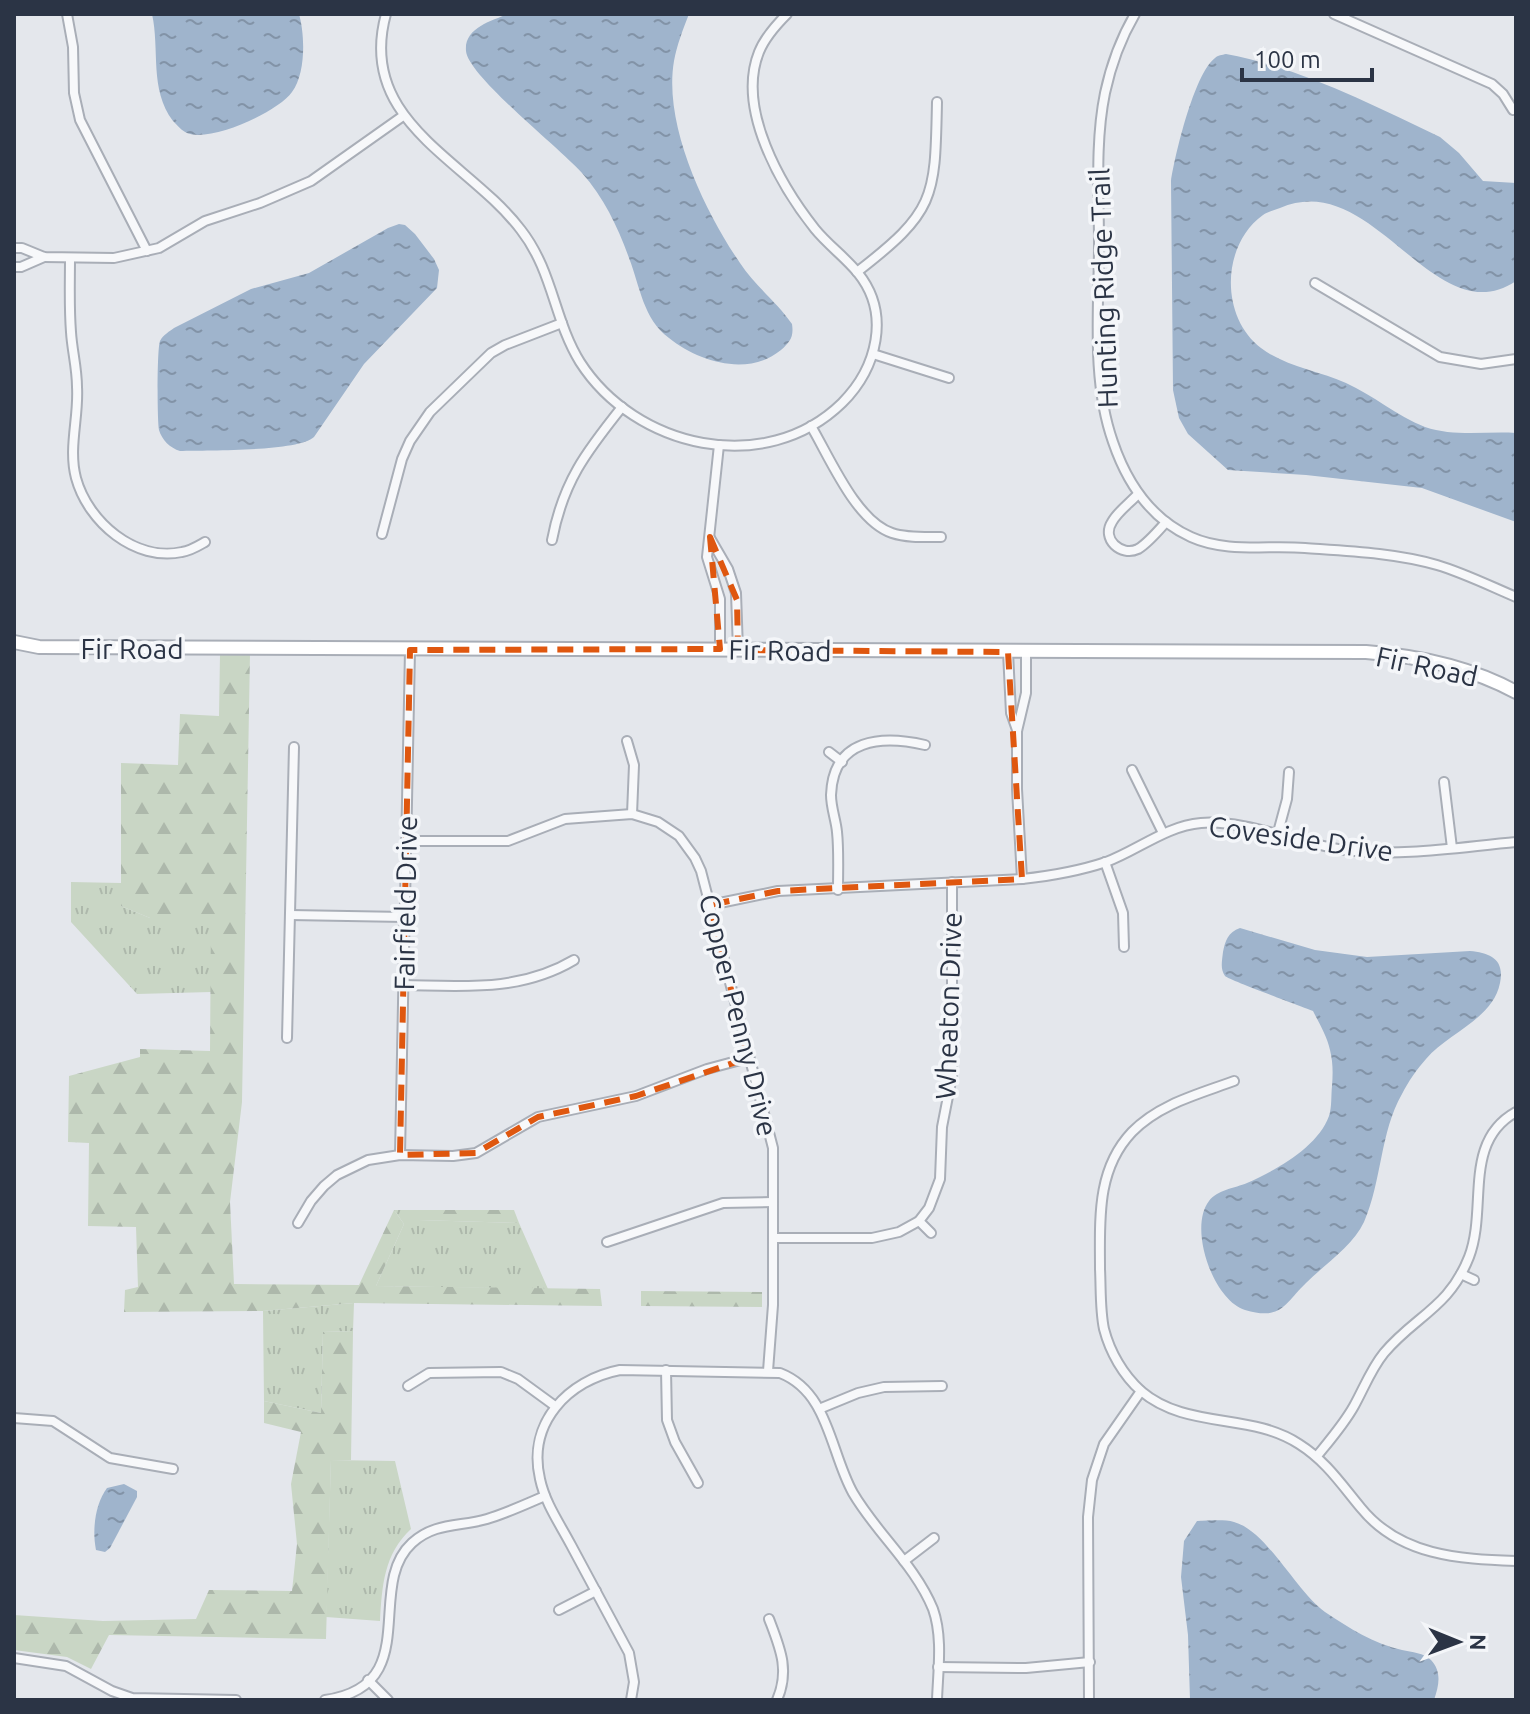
<svg xmlns="http://www.w3.org/2000/svg" width="1530" height="1714" font-family="Ubuntu,sans-serif">
	<style>
		.grass { fill: url(#grass-tufts) }
		.forest { fill: url(#forest-firs) }
		.water { fill: url(#water-ripples) }
		.lines { fill: none; stroke-linecap: round; stroke-linejoin: round }
		.street-casing { stroke: #a9aeb7; stroke-width: 12 }
		.secondary-casing { stroke: #a9aeb7; stroke-width: 16 }
		.street { stroke: #f7f8fa; stroke-width: 8 }
		.secondary { stroke: #fff; stroke-width: 12 }
		.marked { fill: none; stroke: #df570f; stroke-width: 6; stroke-dasharray: 16 10; stroke-linejoin: round }
		.labels { text-anchor: middle; dominant-baseline: central; stroke-width: 7; stroke-linejoin: round; paint-order: stroke }
		.street-label { font-size: 28px; fill: #2b3445; stroke: #f4f6f9 }
	</style>
	<defs>
		<pattern id="grass-tufts" width="24" height="20" patternUnits="userSpaceOnUse" patternTransform="scale(2)"><rect width="24" height="20" fill="#c9d6c5"/><path d="M3 7l-1-3M5 7V3M7 7l1-3M15 17l-1-3M17 17v-4M19 17l1-3" fill="none" stroke="#adb8ab"/></pattern>
		<pattern id="forest-firs" width="22" height="20" patternUnits="userSpaceOnUse" patternTransform="scale(2)"><rect width="22" height="20" fill="#c9d6c5"/><path d="M5 1l3.5 6h-7zM16 11l3.5 6h-7z" fill="#adb8ab"/></pattern>
		<pattern id="water-ripples" width="26" height="14" patternUnits="userSpaceOnUse" patternTransform="scale(2)"><rect width="26" height="14" fill="#9fb4cc"/><path d="M2 4q2-2 4 0t4 0M15 11q2-2 4 0t4 0" fill="none" stroke="#8293a7"/></pattern>
	</defs>
	<rect width="100%" height="100%" fill="#e4e7ec"/>
	<g class="grass">
		<polygon points="71,882 121,883 121,906 150,918 211,918 211,992 137,994 71,922"/>
		<polygon points="394,1210 418,1210 419,1220 519,1223 548,1289 376,1286 404,1224"/>
		<polygon points="354,1303 353,1331 323,1332 321,1413 264,1401 263,1311"/>
		<path d="M331,1460l64,1 16,68c-27,25 -29,57 -31,92l-54,-4z"/>
	</g>
	<g class="forest">
		<polygon points="220,654 250,654 242,1102 230,1202 234,1284 359,1285 394,1210 404,1224 376,1286 600,1289 602,1306 354,1303 263,1311 124,1312 125,1290 138,1287 136,1227 88,1226 89,1143 68,1142 69,1076 140,1057 140,1049 210,1051 211,918 150,918 121,906 121,763 178,765 180,714 219,716"/>
		<polygon points="418,1210 514,1210 519,1223 418,1220"/>
		<polygon points="641,1291 762,1292 762,1307 641,1306"/>
		<polygon points="353,1331 351,1460 331,1460 326,1639 109,1635 91,1669 67,1657 14,1650 14,1615 103,1621 196,1619 209,1590 292,1591 297,1544 291,1484 301,1432 264,1423 264,1401 321,1413 323,1332"/>
	</g>
	<g class="water">
		<path d="M152,14h147c6,21 7,59 -7,78 -14,20 -82,51 -105,41 -5,-2 -10,-8 -14,-12 -24,-32 -13,-71 -21,-107z"/>
		<path d="M508,14h181c-6,15 -12,31 -15,47 -11,64 31,151 66,202 15,23 37,39 52,61 2,13 -2,18 -11,26 -33,27 -82,12 -112,-12 -26,-19 -29,-52 -40,-80 -11,-31 -25,-60 -47,-85 -21,-24 -114,-97 -116,-122 -2,-23 25,-30 42,-37z"/>
		<path d="M1226,54c75,14 145,50 214,83l19,16 24,28 33,2v98c-82,55 -142,-114 -236,-73 -6,2 -13,4 -17,7 -42,30 -43,102 -2,133 23,18 58,23 85,35 27,12 51,33 79,44 29,10 62,4 91,6v89l-94,-34 -116,-13 -78,-5 -40,-36 -9,-16 -6,-28 -2,-209c4,-26 23,-107 44,-123 3,-3 7,-3 11,-4z"/>
		<path d="M399,224l6,1 10,9 19,25 5,11 -2,18 -73,76 -50,73c-16,15 -107,13 -134,14 -10,-3 -18,-11 -21,-21 -2,-10 -2,-82 1,-89 3,-6 10,-10 14,-13l77,-39 58,-16 79,-45z"/>
		<path d="M1240,928l75,22 52,7 103,-6c20,2 35,8 30,32 -7,36 -52,50 -74,76 -9,10 -18,23 -24,35 -22,38 -20,87 -38,128 -11,24 -39,42 -58,61 -21,20 -24,38 -61,27 -32,-10 -57,-82 -36,-109 8,-11 26,-13 38,-18 28,-12 71,-36 82,-67 3,-9 2,-21 3,-30 1,-13 1,-24 -2,-36 -3,-14 -11,-27 -17,-39 -12,-5 -84,-31 -88,-35 -5,-7 -3,-15 -2,-24 2,-11 5,-20 17,-24z"/>
		<path d="M124,1484l13,7v6l-27,51 -5,4 -9,-2c-4,-20 -1,-46 11,-62z"/>
		<path d="M1197,1521c11,0 26,-2 37,1 33,9 61,68 91,90 24,16 49,32 77,38 10,2 22,3 29,10 11,12 8,25 3,40h-244l-2,-65 -7,-58 3,-36z"/>
	</g>
	<g class="lines">
		<defs>
			<g id="street">
				<polyline points="67,14 73,47 74,93 80,120 147,251"/>
				<path d="M386,14c-30,108 82,146 135,216 32,41 33,90 59,132 55,86 185,116 262,41 35,-35 49,-89 16,-130 -13,-16 -30,-28 -43,-44 -34,-43 -79,-120 -56,-177 6,-15 17,-27 28,-38"/>
				<path d="M1135,14c-14,24 -24,51 -30,79 -10,49 -6,101 -6,151 0,65 -8,136 14,198 14,41 38,77 78,95 35,16 77,8 114,11 43,3 91,5 132,17 27,8 53,21 79,32"/>
				<polyline points="1334,14 1492,84 1503,94 1513,110"/>
				<polyline points="14,248 22,248 44,257 114,258 159,248 205,221 260,203 311,181 403,116"/>
				<path d="M70,258c0,24 -1,49 1,74 1,18 6,36 6,55 2,30 -9,61 -1,91 12,44 59,84 106,74 8,-1 16,-6 23,-10"/>
				<polyline points="14,267 21,267 44,257"/>
				<path d="M857,272c79,-61 78,-74 80,-170"/>
				<polyline points="1315,283 1440,357 1481,364 1516,359"/>
				<polyline points="873,354 949,378"/>
				<path d="M811,426c19,32 45,95 81,107 15,5 33,4 49,4"/>
				<polyline points="719,445 707,557 720,599 720,649"/>
				<path d="M1138,494c-8,9 -20,17 -26,28 -11,17 9,35 26,27 10,-6 20,-18 28,-27"/>
				<polyline points="382,534 402,459 410,441 430,412 491,353 505,345 562,323"/>
				<polyline points="710,538 728,569 736,593 738,650"/>
				<path d="M552,540c11,-58 34,-88 70,-133"/>
				<polyline points="1008,652 1011,713 1017,730"/>
				<polyline points="627,741 634,765 632,814"/>
				<polyline points="829,752 842,762"/>
				<polyline points="1132,770 1163,833"/>
				<polyline points="1444,782 1452,848"/>
				<polyline points="1277,836 1287,799 1289,772"/>
				<polyline points="407,841 508,841 565,819 632,814 658,822 679,836 695,858 701,871 773,1148 773,1305 768,1371"/>
				<polyline points="1105,862 1123,913 1124,947"/>
				<polyline points="1022,879 1017,789 1017,731 1026,693 1026,652"/>
				<path d="M838,890c0,-19 1,-39 -1,-58 -1,-12 -6,-24 -6,-37 2,-57 51,-60 94,-50"/>
				<path d="M710,905l68,-14 244,-12c28,-3 57,-8 84,-17 32,-12 60,-36 95,-39 42,-4 100,21 144,27 57,7 114,-3 171,-8"/>
				<polyline points="290,915 405,917"/>
				<path d="M404,985c60,1 116,7 170,-25"/>
				<polyline points="287,1038 294,747"/>
				<path d="M1234,1081c-35,13 -75,23 -102,51 -36,38 -32,88 -32,137 1,20 0,41 4,60 6,23 19,46 37,62 46,39 109,21 158,53 27,17 42,40 62,64 39,48 98,51 155,53"/>
				<polyline points="400,1155 410,650"/>
				<polyline points="919,1221 931,1233"/>
				<polyline points="298,1223 311,1201 324,1186 337,1175 368,1160 400,1155 453,1156 476,1153 538,1117 636,1096 707,1069 748,1058"/>
				<polyline points="773,1238 872,1238 899,1232 919,1221 929,1208 940,1179 942,1127 952,1076 952,882"/>
				<polyline points="607,1242 723,1203 773,1202"/>
				<polyline points="1461,1274 1474,1280"/>
				<polyline points="666,1370 667,1420 675,1442 698,1483"/>
				<polyline points="408,1386 429,1373 501,1372 518,1379 555,1406"/>
				<polyline points="819,1409 858,1393 884,1387 942,1386"/>
				<polyline points="14,1418 53,1421 110,1458 173,1469"/>
				<path d="M1317,1456c13,-16 27,-32 37,-50 10,-18 17,-37 30,-53 31,-37 65,-45 85,-96 19,-49 -7,-115 47,-145"/>
				<polyline points="904,1561 934,1538"/>
				<polyline points="559,1610 596,1591"/>
				<path d="M769,1619c11,29 21,51 8,81"/>
				<polyline points="14,1658 66,1666 112,1691 132,1698 236,1700"/>
				<polyline points="938,1667 1026,1668 1090,1662"/>
				<polyline points="368,1680 388,1700"/>
				<path d="M325,1700c100,-14 39,-113 87,-157 23,-21 48,-16 75,-24 20,-6 39,-15 58,-23"/>
				<path d="M631,1700l3,-18 -5,-29c-19,-36 -39,-72 -58,-108 -11,-21 -26,-42 -31,-66 -13,-56 28,-99 80,-109l160,3c49,19 50,79 73,120 24,41 62,72 80,116 10,28 5,62 4,91"/>
				<polyline points="1089,1700 1088,1517 1092,1480 1104,1444 1141,1391"/>
			</g>
			<path id="secondary" d="M14,642l25,5 1327,5c52,4 104,15 150,40"/>
		</defs>
		<use href="#street" class="street-casing"/>
		<use href="#secondary" class="secondary-casing"/>
		<use href="#street" class="street"/>
		<use href="#secondary" class="secondary"/>
	</g>
	<path class="marked" d="M710,537l27,63 1,50 270,2 14,227 -244,12 -68,14 38,153 -112,38 -98,21 -62,36 -76,2 10,-505 310,-1z"/>
	<g class="labels">
		<g class="street-label">
			<text transform="translate(1103 288) rotate(-92)">Hunting Ridge Trail</text>
			<text x="132" y="648">Fir Road</text>
			<text transform="translate(780 650) rotate(1)">Fir Road</text>
			<text transform="translate(1427 666) rotate(12)">Fir Road</text>
			<text transform="translate(1301 838) rotate(8)">Coveside Drive</text>
			<text transform="translate(405 903) rotate(-89)">Fairfield Drive</text>
			<text transform="translate(948 1006) rotate(-88)">Wheaton Drive</text>
			<text transform="translate(739 1015) rotate(76)">Copper Penny Drive</text>
		</g>
	</g>
	<rect width="1530" height="1714" fill="none" stroke="#2b3445" stroke-width="32"/>
	<g transform="translate(1458 1642) rotate(91)" stroke="#f4f6f9" stroke-width="6" paint-order="stroke">
	<path d="M0-6L14 30L0 20L-14 30Z" fill="#2b3445"/>
	<text y="-12" font-size="22" font-weight="bold" text-anchor="middle" fill="#2b3445">N</text>
	</g>
	<path d="M1242 68v12h130v-12" fill="none" stroke="#2b3445" stroke-width="4"/>
	<text x="1254" y="68" font-size="24" fill="#2b3445" stroke="#f4f6f9" stroke-width="6" paint-order="stroke">100 m</text>
</svg>
